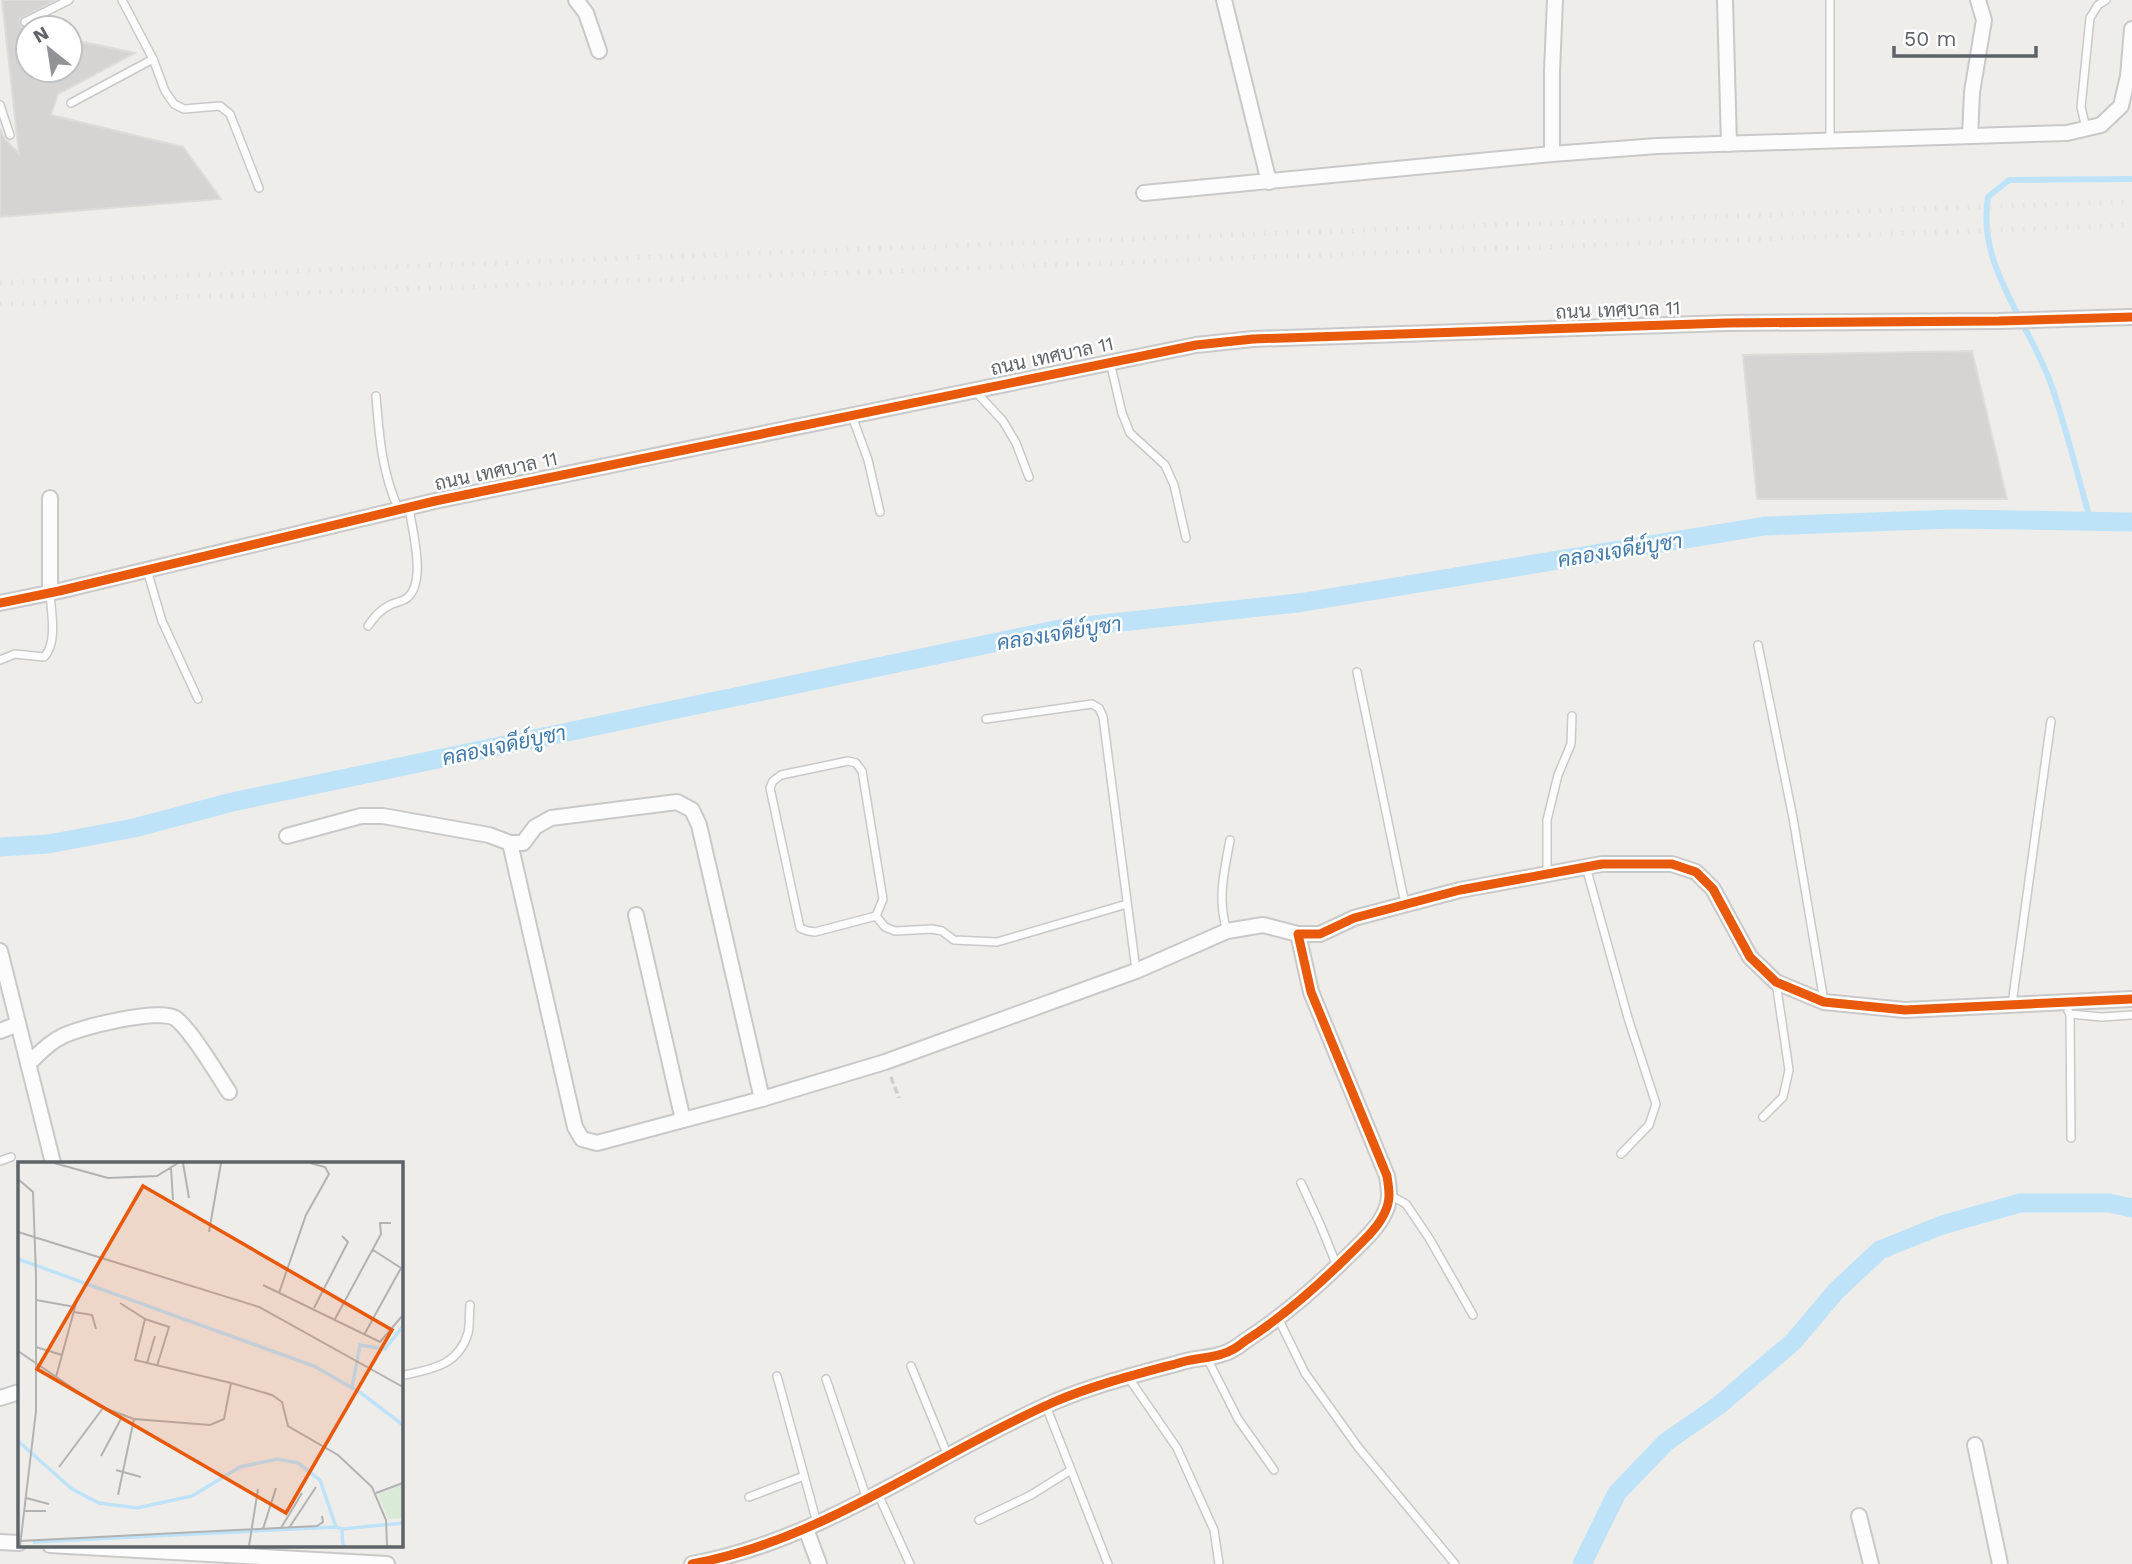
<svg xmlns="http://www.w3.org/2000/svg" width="2132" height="1564" font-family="'Work Sans',Sarabun,sans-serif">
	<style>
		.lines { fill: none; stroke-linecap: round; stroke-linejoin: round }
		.stream { stroke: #bee3f9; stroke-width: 6 }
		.canal { stroke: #bee3f9; stroke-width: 19 }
		.building { fill: #d6d4d3; stroke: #dedcd9; stroke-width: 2 }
		.service-casing { stroke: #c9c9ca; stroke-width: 10 }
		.minor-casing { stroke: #c9c9ca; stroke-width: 18 }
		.path { stroke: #cbcecc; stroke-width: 3.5; stroke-dasharray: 7 3.5; stroke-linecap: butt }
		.service { stroke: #fdfcfc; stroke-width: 7 }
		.minor { stroke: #fdfcfc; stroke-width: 14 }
		.rail { stroke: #e4e4e4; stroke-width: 5; stroke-dasharray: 2 9; stroke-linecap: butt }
		.cycleway-casing { stroke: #fff; stroke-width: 13 }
		.cycleway { stroke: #e8590c; stroke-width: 9 }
		.labels { text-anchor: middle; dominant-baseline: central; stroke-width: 5; stroke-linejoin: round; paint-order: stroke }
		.street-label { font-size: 19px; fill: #5f6368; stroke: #fff }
		.water-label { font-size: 21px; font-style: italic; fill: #417aaa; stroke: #fff }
		.inset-river { fill: none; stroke: #bee3f9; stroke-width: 3.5 }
		.inset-road { fill: none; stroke: #b1b2b2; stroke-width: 2 }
		.view { fill: #e8590c; fill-opacity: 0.15; stroke: #e8590c; stroke-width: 3.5 }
		.inset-edge { fill: none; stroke: #5f6368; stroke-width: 3.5 }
	</style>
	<rect width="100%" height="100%" fill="#efedea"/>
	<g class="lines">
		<path class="stream" d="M2091,522c-13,-45 -24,-91 -39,-135 -21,-63 -76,-120 -64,-190l21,-17 123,-1"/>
		<g class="canal">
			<polyline points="0,847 48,844 134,828 232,802 1065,628 1298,603 1765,526 1954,519 2132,522"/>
			<polyline points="1582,1564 1617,1493 1666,1442 1718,1406 1793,1342 1836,1291 1880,1250 1942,1225 2020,1203 2109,1203 2132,1208"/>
		</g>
	</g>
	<g class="building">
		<polygon points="2,0 55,0 20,19 21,27 28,27 28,70 70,70 70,39 135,53 58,94 51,115 183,147 221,199 0,217 0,129 5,139 19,154"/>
		<polygon points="1972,351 2007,499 1757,499 1743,355"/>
	</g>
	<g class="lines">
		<defs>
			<g id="service">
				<polyline points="122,0 153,59 165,91 174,104 184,109 220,106 230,114 259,188"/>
				<polyline points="25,22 69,0"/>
				<polyline points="71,103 153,59"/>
				<polyline points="0,105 10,135"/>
				<polyline points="2086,128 2081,107 2090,18 2098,5 2106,0"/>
				<polyline points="1830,140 1830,0"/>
				<polyline points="1110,362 1122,413 1130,433 1165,465 1174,485 1186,538"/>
				<polyline points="975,391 1003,421 1016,443 1029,477"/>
				<path d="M376,396c3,39 6,78 23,114"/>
				<polyline points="852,416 868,460 880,512"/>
				<polyline points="147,570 162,621 198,699"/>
				<path d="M368,626c7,-10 13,-17 24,-22 6,-2 11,-3 15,-6 20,-16 5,-68 2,-91"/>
				<polyline points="1758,645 1793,818 1824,1001"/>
				<path d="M0,660l15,-6 29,3c14,-14 7,-46 6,-64"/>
				<polyline points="1357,672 1405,904"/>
				<polyline points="986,719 1092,704 1099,708 1103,717 1136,970"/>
				<polyline points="1586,867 1628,1018 1656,1104 1649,1125 1621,1154"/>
				<polyline points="1547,873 1547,820 1558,775 1571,744 1572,716"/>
				<polyline points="876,916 815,932 808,931 800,928 770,788 773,781 781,775 848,761 856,763 862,771 883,899 876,916 885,927 895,931 932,929 942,931 954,940 997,942 1127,904"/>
				<path d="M1227,931c-10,-32 -3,-58 3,-91"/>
				<polyline points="2012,1004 2051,721"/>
				<polyline points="2068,1011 2070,1014 2102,1017 2132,1015"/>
				<polyline points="2070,1014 2071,1138"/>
				<polyline points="1763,1117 1783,1097 1789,1070 1776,982"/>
				<polyline points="0,1161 11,1157"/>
				<polyline points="1301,1183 1320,1224 1337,1266"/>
				<polyline points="1390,1195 1406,1204 1429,1238 1473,1315"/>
				<polyline points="1278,1318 1305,1373 1358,1447 1455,1564"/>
				<polyline points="1207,1358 1238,1419 1274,1470"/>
				<polyline points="911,1366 948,1456"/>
				<path d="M401,1376c29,-7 57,-9 67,-43 2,-8 1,-19 2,-28"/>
				<polyline points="777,1376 817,1523"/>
				<polyline points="1128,1377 1177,1448 1214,1530 1219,1564"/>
				<polyline points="826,1379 867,1499"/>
				<polyline points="1046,1406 1108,1564"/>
				<polyline points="878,1494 910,1564"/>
				<polyline points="749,1497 804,1476"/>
				<polyline points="979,1520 1031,1495 1071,1470"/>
				<polyline points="235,1555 237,1545"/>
			</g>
			<g id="minor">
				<polyline points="576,0 586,13 599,51"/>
				<polyline points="1224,0 1269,182"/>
				<polyline points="1725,0 1729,144"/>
				<polyline points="1970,136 1972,92 1984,20 1978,0"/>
				<polyline points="1552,154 1552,71 1555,0"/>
				<polyline points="1144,193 1552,154 1657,146 2067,133 2101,125 2121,106 2128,76 2132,29"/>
				<polyline points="50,498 50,593"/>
				<polyline points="0,603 59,591 435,501 1196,345 1253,339 1727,323 1999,321 2132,317"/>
				<polyline points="287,836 361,816 383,816 489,835 510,843 575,1127 582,1139 597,1143 762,1099 885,1062 1136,971 1227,931 1263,925 1298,934"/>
				<polyline points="510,843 523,843 535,827 551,818 677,802 692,810 699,825 762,1099"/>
				<polyline points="636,915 683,1120"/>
				<polyline points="0,951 53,1163"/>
				<polyline points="0,1031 18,1024"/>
				<path d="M28,1064c10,-9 20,-21 33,-27 18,-10 98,-29 114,-19 16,11 42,56 54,74"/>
				<polyline points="0,1398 19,1392"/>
				<polyline points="1975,1445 2000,1564"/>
				<polyline points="1859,1516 1871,1564"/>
				<polyline points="806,1529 819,1564"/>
				<polyline points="0,1542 19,1543"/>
				<polyline points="50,1545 387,1564"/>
				<path d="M692,1564c132,-24 241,-109 362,-162 42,-18 88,-29 132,-41 11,-3 25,-3 36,-7 8,-2 17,-8 23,-13 39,-25 74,-56 106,-88 12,-12 27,-25 34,-41 6,-12 4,-23 2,-36l-76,-184 -13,-58h22l34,-16 106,-28 142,-26h70l24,8 17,17 37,68 26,25 48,20 81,8 227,-11"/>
			</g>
		</defs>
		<use href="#service" class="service-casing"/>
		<use href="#minor" class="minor-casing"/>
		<polyline class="path" points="891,1077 899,1098"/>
		<use href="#service" class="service"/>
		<use href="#minor" class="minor"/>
		<g class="rail">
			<polyline points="0,283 365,268 1971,207 2132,202"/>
			<polyline points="0,304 2132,225"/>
		</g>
		<defs>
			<g id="cycleway">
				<polyline points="0,603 59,591 435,501 1196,345 1253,339 1727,323 1999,321 2132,317"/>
				<path d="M692,1564c132,-24 241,-109 362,-162 42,-18 88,-29 132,-41 11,-3 25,-3 36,-7 8,-2 17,-8 23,-13 39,-25 74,-56 106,-88 12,-12 27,-25 34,-41 6,-12 4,-23 2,-36l-76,-184 -13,-58h22l34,-16 106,-28 142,-26h70l24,8 17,17 37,68 26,25 48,20 81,8 227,-11"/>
			</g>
		</defs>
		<use href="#cycleway" class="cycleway-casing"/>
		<use href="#cycleway" class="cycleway"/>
	</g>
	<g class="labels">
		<g class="street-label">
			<text transform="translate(1618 310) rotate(-2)">ถนน เทศบาล 11</text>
			<text transform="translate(1052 356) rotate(-12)">ถนน เทศบาล 11</text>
			<text transform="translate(496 471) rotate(-12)">ถนน เทศบาล 11</text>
		</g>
		<g class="water-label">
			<text transform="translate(1620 550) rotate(-9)">คลองเจดีย์บูชา</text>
			<text transform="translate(1059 633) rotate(-9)">คลองเจดีย์บูชา</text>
			<text transform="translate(504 745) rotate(-12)">คลองเจดีย์บูชา</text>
		</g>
	</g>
	<g transform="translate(18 1162)">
		<rect width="385" height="385" fill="#efedea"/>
		<path d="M385,323v33l-15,1 -10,-25z" fill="#d9ead6"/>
		<path class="inset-river" d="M0,97l296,107 47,27 42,32M334,226l8,-43 25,4 18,-23M0,279l54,48 27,14 38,5 55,-12 48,-29 38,-8 20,4 22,17 16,47 6,2 1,17M324,367l61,-6M15,380l303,-15"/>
		<path class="inset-road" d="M36,1l54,15 49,-2 21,-13M165,1l6,35M153,6l2,32M0,17l15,13 3,83v136l-16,135M0,70l241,75 144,80M191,70l12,-69M245,123l117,57 23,-27M261,131l27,-78 23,-41 -4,-7 -15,-4M18,138l39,7M102,141l25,16 -10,41 96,23M296,146l34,-66 -6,-6M56,150l18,3 4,14M127,157l24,8 -12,39M317,157l46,-85 -1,-11h11M346,173l37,-67 -28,-18M18,185l26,8M0,189l81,55 35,13 76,6 14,-6 7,-36 41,12 10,7 6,24 50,29 34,32 14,33 1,26M129,201l8,-27M38,215l22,-81M83,294l21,-39M41,305l44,-59M98,308l25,7M358,331l27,-10M100,333l16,-76M8,336l23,6M6,349h22M263,366l21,-35M271,366l27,-41M245,367l13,-41M2,379l297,-15 6,-4 -1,-6M231,384l9,-57"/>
		<path class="view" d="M125,24l249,144 -106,183 -249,-144z"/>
		<rect width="385" height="385" class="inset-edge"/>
	</g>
	<g transform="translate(49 49) rotate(330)"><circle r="33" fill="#ffffff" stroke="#bfc1c3" stroke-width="2"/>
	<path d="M0-5L12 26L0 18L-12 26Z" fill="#919396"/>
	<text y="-10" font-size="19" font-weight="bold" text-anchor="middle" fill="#5f6368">N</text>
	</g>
	<path d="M1894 46v10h142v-10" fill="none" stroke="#5f6368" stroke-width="3.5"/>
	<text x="1904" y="46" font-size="21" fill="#5f6368" stroke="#ffffff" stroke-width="5" paint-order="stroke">50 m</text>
</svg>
